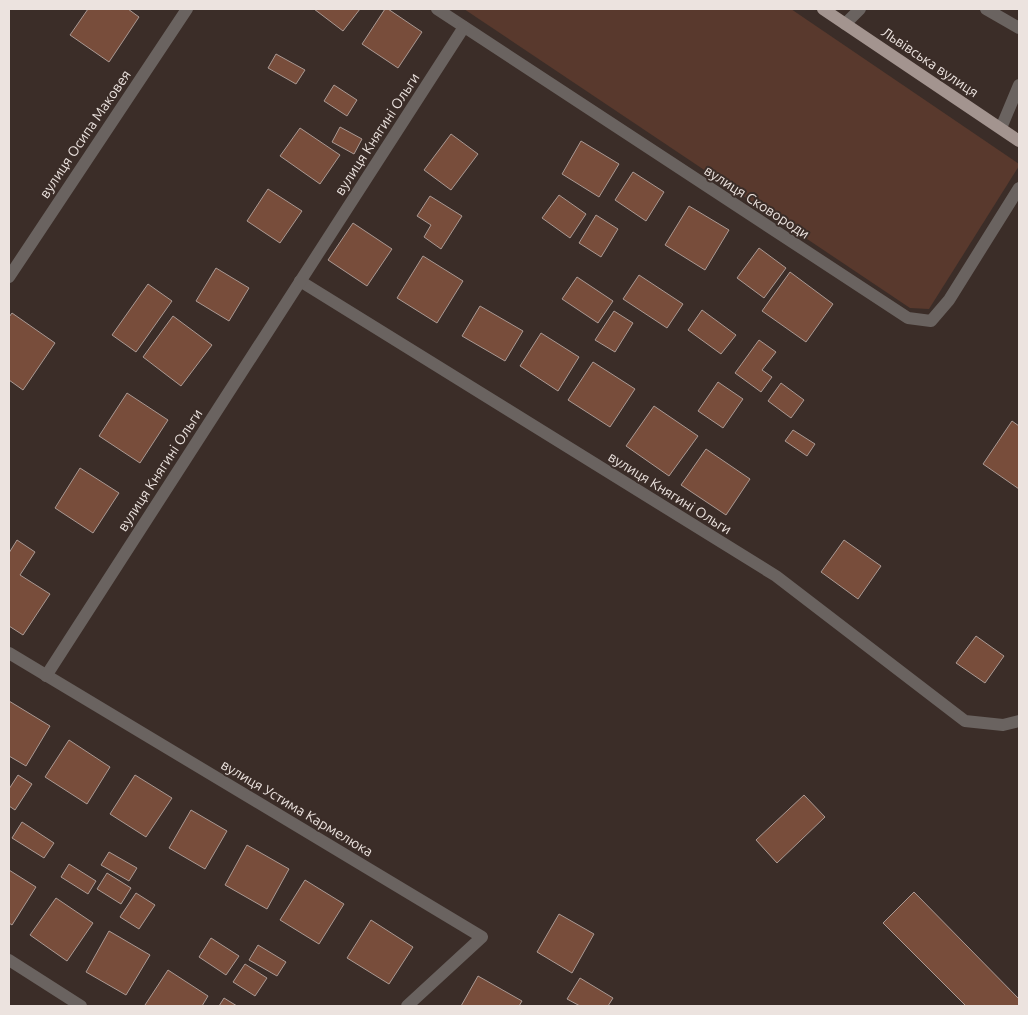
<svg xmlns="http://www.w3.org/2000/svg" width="1028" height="1015" font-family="Ubuntu,sans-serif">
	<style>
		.green { fill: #59392d }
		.building { fill: #784d3b; stroke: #aa9993 }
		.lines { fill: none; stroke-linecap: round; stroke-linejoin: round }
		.minor { stroke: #6a6360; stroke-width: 12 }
		.major { stroke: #a3948f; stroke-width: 12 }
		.labels { text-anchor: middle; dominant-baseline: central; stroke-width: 4; stroke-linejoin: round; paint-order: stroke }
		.street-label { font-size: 14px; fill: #ece3df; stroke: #3b2d28 }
	</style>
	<rect width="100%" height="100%" fill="#3b2d28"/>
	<polygon class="green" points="464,9 791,9 1019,164 1019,166 929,309 910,308"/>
	<g class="building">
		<polygon points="88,9 128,9 139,17 109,62 70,35"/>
		<polygon points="314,9 360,9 343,31"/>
		<polygon points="385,9 388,9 422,32 398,68 362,44"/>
		<polygon points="276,54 305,70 296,84 268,68"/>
		<polygon points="334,85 357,100 347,116 324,101"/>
		<polygon points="340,127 362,139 354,154 332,142"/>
		<polygon points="300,128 340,155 320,184 280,156"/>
		<polygon points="451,134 478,154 451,190 424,170"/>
		<polygon points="581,141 619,164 599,197 562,174"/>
		<polygon points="633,172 664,192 646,221 615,200"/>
		<polygon points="268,189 302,211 280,243 247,221"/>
		<polygon points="559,195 586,214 570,238 542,218"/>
		<polygon points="430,196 462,216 441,249 424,237 431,225 417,216"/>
		<polygon points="689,206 729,230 705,270 665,245"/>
		<polygon points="596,215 618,229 601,257 579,243"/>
		<polygon points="353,223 392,249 367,286 328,260"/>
		<polygon points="759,248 786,268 764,298 737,278"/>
		<polygon points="423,256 463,281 437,323 397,298"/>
		<polygon points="216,268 249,288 229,321 196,301"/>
		<polygon points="790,272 833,304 806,342 762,311"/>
		<polygon points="639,275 683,304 667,328 623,299"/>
		<polygon points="577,277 613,301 598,323 562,299"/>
		<polygon points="148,284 172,301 136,352 112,335"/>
		<polygon points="480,306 523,331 505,361 462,336"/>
		<polygon points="702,310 736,335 721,354 688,330"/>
		<polygon points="614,311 633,323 615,352 595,340"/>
		<polygon points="12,313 55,343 23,390 9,380 9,317"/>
		<polygon points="173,316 212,345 181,386 143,357"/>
		<polygon points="541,333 579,357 558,391 520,366"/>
		<polygon points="759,340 776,352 762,370 772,377 761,392 735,373"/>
		<polygon points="593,362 635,389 610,427 568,400"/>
		<polygon points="718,382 743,399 723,428 698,411"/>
		<polygon points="781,383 804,400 791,418 768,401"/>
		<polygon points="127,393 168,420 140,463 99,436"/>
		<polygon points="654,406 698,436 669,476 626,446"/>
		<polygon points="1012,421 1019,426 1019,489 983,464"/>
		<polygon points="793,430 815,444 807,456 785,441"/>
		<polygon points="706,449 750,479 726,515 681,485"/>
		<polygon points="80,468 119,493 93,533 55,508"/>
		<polygon points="17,540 35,552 20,575 50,594 23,635 9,626 9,553"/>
		<polygon points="844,540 881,566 858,599 821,572"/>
		<polygon points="976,636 1004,656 985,683 956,663"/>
		<polygon points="9,701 50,726 26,766 9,756"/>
		<polygon points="69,740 110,767 87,804 45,777"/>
		<polygon points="18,775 32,784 15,810 9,806 9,789"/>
		<polygon points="135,775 172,798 146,837 110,814"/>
		<polygon points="804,795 825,817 777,863 756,840"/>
		<polygon points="191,810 227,831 205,869 169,848"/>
		<polygon points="22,822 54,843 44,858 12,838"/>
		<polygon points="247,845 289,869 267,909 225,885"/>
		<polygon points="109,852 137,868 129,881 101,865"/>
		<polygon points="69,864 96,881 88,894 61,877"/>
		<polygon points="9,870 36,887 12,925 9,923"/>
		<polygon points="107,873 131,888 121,904 97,889"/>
		<polygon points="305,880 344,904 319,944 280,920"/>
		<polygon points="914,892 1019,999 1019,1006 966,1006 883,923"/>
		<polygon points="136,893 155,905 139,929 120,917"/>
		<polygon points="56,898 93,923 67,961 30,935"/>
		<polygon points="559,914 594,934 572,973 537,952"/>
		<polygon points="371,920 413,947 389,984 347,958"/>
		<polygon points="109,931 150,955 126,995 86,972"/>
		<polygon points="211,938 239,956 226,975 199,957"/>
		<polygon points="258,945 286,962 277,976 249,960"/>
		<polygon points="245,964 267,978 255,996 233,982"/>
		<polygon points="168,970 208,996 202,1006 147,1006 145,1005"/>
		<polygon points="478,976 522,1001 519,1006 461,1006"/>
		<polygon points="580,978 613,998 608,1006 580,1006 567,999"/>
		<polygon points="224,998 237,1006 219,1006"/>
	</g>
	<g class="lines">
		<g class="minor">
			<polyline points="437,9 908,318 931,321 949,300 1019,188"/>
			<polyline points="986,9 1019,28"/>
			<polyline points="845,24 860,9"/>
			<polyline points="1001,128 1019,85"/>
			<polyline points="9,277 187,9"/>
			<polyline points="300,281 776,576 965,721 1003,725 1019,721"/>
			<polyline points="9,653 482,937 407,1006"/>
			<polyline points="46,676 464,27"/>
			<polyline points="9,960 81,1006"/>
		</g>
		<polyline class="major" points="823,9 1019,141"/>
	</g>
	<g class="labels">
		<g class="street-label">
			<text transform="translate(930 62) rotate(34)">Львівська вулиця</text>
			<text transform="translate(85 134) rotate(-56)">вулиця Осипа Маковея</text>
			<text transform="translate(377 134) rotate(-57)">вулиця Княгині Ольги</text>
			<text transform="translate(757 202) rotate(33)">вулиця Сковороди</text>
			<text transform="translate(160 470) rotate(-57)">вулиця Княгині Ольги</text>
			<text transform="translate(670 493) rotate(32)">вулиця Княгині Ольги</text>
			<text transform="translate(297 808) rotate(31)">вулиця Устима Кармелюка</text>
		</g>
	</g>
	<rect width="1028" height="1015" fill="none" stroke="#ece3df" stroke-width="20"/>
</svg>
